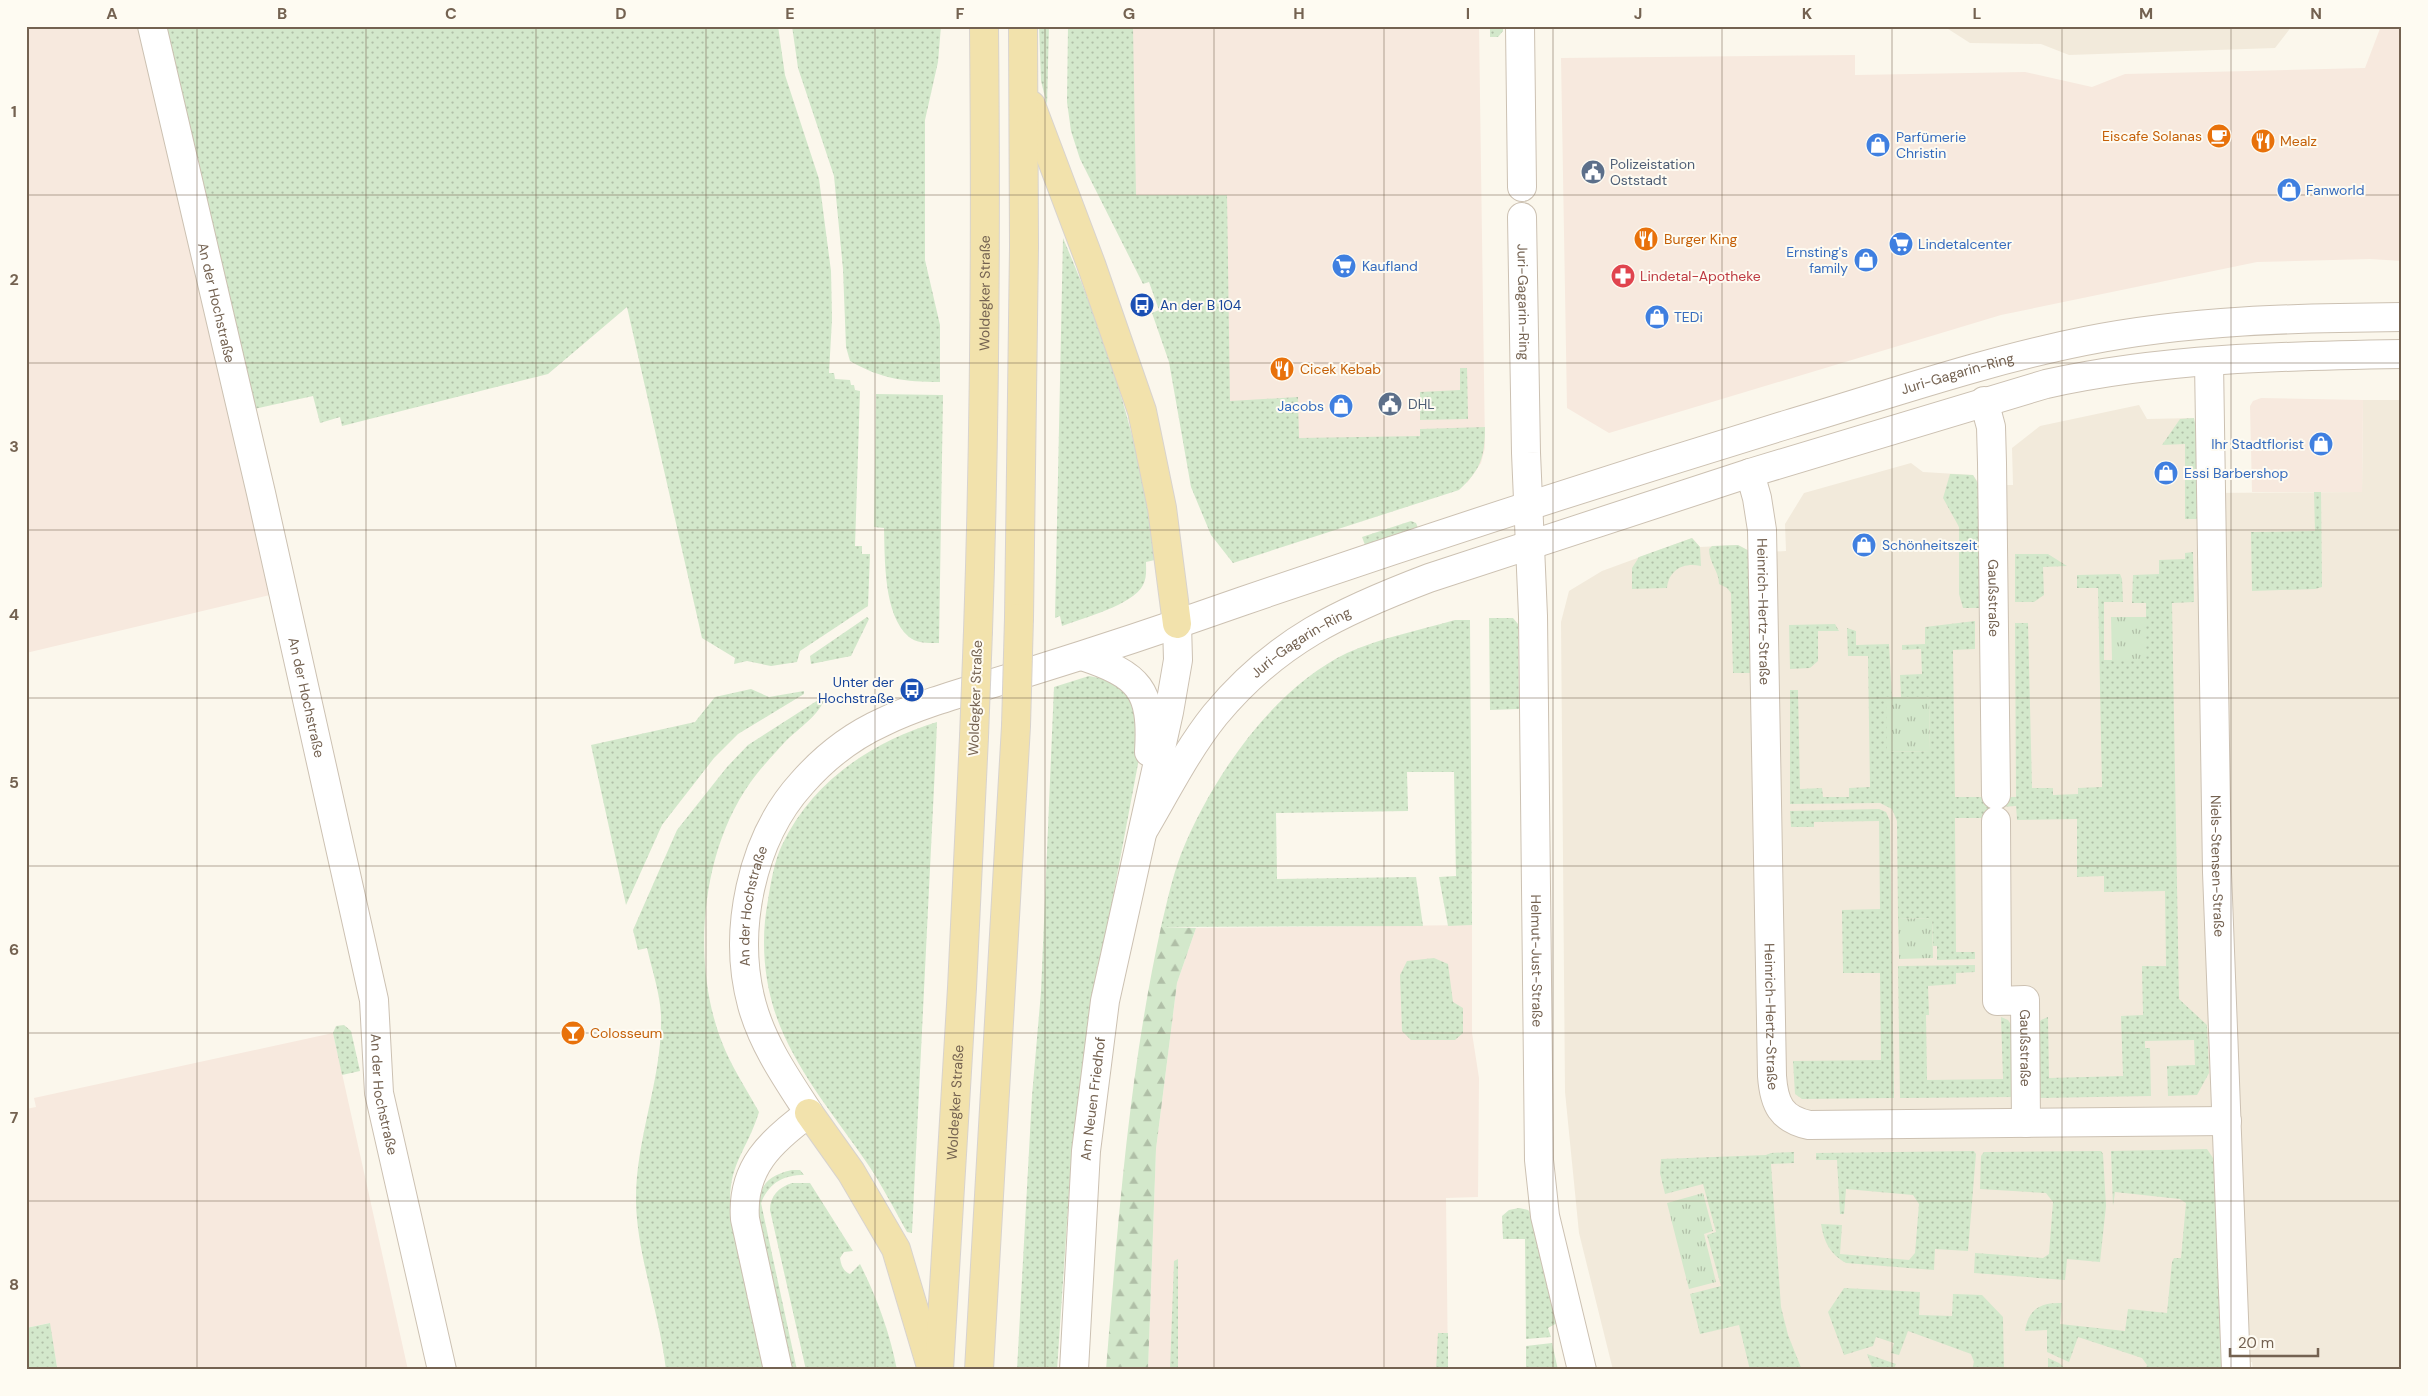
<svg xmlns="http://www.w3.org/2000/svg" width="2428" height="1396" font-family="'DM Sans',sans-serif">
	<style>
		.residential { fill: #f2eadb }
		.commercial { fill: #f7e9de }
		.grass { fill: url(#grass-dots) }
		.forest { fill: url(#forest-firs) }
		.park { fill: url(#park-tufts) }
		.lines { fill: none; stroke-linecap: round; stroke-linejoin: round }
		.street-casing { stroke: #ccc1b2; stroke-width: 30 }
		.primary-casing { stroke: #d8d3ce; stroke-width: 30 }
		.street { stroke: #fff; stroke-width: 28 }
		.primary { stroke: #f2e2ac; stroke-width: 28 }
		.primary-bridge-casing { stroke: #d8d3ce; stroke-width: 30; stroke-linecap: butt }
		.primary-bridge { stroke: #f2e2ac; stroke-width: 28 }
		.grid { fill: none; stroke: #746251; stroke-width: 1; stroke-opacity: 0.55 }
		.labels { text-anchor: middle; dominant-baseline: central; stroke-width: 4; stroke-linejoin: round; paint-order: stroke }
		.food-label { font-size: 14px; fill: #c56008; stroke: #fefbf2; text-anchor: start }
		.shop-label { font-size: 14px; fill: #366cbe; stroke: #fefbf2; text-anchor: start }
		.service-label { font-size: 14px; fill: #4e5e75; stroke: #fefbf2; text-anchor: start }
		.health-label { font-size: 14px; fill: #be3a42; stroke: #fefbf2; text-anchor: start }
		.street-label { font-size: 14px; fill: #746251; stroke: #fefbf2 }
		.transit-label { font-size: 14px; fill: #164399; stroke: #fefbf2; text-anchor: start }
		.neatline { fill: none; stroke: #746251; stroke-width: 2 }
		.grid-label { font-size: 16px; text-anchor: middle; font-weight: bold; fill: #746251 }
	</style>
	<defs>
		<pattern id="grass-dots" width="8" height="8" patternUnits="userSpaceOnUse" patternTransform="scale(1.25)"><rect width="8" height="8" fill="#d3e8cb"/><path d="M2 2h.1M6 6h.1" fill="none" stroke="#b0bfa7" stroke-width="1.8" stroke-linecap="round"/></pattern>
		<pattern id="forest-firs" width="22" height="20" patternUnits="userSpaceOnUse" patternTransform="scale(1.25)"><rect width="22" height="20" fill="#d3e8cb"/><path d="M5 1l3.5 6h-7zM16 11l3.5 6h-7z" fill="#b0bfa7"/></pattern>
		<pattern id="park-tufts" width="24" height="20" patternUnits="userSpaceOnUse" patternTransform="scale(1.25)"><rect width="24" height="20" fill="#d3e8cb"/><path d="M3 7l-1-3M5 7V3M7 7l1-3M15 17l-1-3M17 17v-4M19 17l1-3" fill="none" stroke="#b0bfa7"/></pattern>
	</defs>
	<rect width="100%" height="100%" fill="#fbf7ec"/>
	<g class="residential">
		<polygon points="1714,26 2292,26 2275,48 2069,55 2041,44 1970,43 1945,27"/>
		<polygon points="2363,400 2402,400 2402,1370 2253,1370 2252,1362 2227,1363 2222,1370 1613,1370 1579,1233 1565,1092 1561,622 1569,591 1602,571 1692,538 1700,547 1738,545 1753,553 1786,551 1785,524 1804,493 1911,463 1923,472 1973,475 1980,485 2013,485 2012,448 2040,426 2139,405 2147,419 2194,418 2199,493 2362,492"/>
	</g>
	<g class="commercial">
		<polygon points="26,26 140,26 270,595 26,653"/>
		<polygon points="1118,26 1479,26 1485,448 1481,463 1467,483 1460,472 1423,440 1238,450 1133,195"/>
		<polygon points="2381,26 2402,26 2402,261 2370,259 2257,262 2001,315 1609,433 1567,408 1561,58 1855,55 1855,75 2025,72 2092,87 2125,74 2365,68"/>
		<polygon points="2261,398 2363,400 2362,492 2252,492 2250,406 2253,401"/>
		<polygon points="1472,925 1472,1033 1479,1078 1478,1197 1446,1198 1448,1370 1148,1370 1156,1149 1177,983 1196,928"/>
		<polygon points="333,1033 408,1370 41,1370 57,1366 49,1323 26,1328 26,1109 36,1107 34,1098"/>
	</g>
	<g class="grass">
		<polygon points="162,26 778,26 785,75 819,179 831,271 832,319 829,373 834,373 835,379 850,380 851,385 854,385 855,390 860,391 855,546 862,546 862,554 870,554 868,606 800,651 797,662 771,666 747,661 734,664 735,658 702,638 627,307 548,374 342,426 340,417 320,423 313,396 250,410"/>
		<path d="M792,26h149l-3,36 -13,58v140l15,65v57c-35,0 -59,-3 -90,-21l-4,-14 -3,-78 -9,-93 -36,-108z"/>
		<polygon points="1039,26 1049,26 1047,105 1041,81"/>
		<path d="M1068,26h65l3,169h91l3,206 68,-4 1,41 121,-2v-7l65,-2c0,29 -4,43 -26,63l-226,73 -22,-28 -20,-48 -22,-125 -17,-49 7,-3 -10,-28 -6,2 -63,-125 -9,-28 -4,-29z"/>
		<polygon points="1490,26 1503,26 1503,31 1498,37 1490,37"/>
		<path d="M1063,238c44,103 80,210 92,322l-9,2c0,7 1,16 -3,23 -10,20 -60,33 -81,41l-2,-10 -5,2z"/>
		<polygon points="1460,368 1467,368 1468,419 1420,420 1420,392 1460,390"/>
		<path d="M876,394l67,1 -4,248c-10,0 -21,1 -30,-6 -26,-22 -24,-79 -25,-109l-10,-1z"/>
		<polygon points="2194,418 2199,445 2200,519 2185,519 2185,444 2162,445 2180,419"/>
		<polygon points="1950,474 1973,475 1979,485 1980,608 1963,608 1959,594 1959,527 1943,498"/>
		<polygon points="2314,492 2321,492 2322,587 2315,589 2252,591 2251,532 2315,531"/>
		<polygon points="1411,521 1416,523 1418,528 1365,545 1362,537"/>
		<path d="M1692,538l8,9 1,19c-18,-4 -32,4 -34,22l-35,1v-21l7,-11z"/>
		<path d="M1738,545l15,8 2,120h-22l-2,-80 -4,-5 -8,-4c0,-13 -10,-21 -10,-35l3,-3z"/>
		<polygon points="2193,552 2194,602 2172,603 2179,999 2207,1025 2209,1073 2197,1095 2168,1096 2167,1066 2195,1065 2194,1040 2145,1041 2145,1048 2150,1048 2151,1096 2039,1098 2037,1026 2041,1020 2048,1017 2049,1078 2123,1076 2121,1016 2143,1015 2142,966 2166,966 2165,891 2104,892 2104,876 2077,877 2077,819 2017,820 2016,806 2000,807 1999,818 1955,818 1956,952 1975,952 1975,959 1937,960 1937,946 1933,946 1932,918 1898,919 1897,821 1892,809 1880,803 1790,804 1790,690 1798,690 1800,789 1822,788 1823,797 1849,797 1849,788 1870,787 1868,656 1848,656 1847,628 1856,631 1856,645 1889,644 1892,697 1887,697 1887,752 1930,751 1929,697 1901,697 1900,675 1922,674 1921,649 1902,650 1902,645 1925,644 1925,627 1975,621 1975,649 1953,650 1955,797 2016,797 2015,623 2028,623 2032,788 2053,788 2053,795 2078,794 2078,788 2102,787 2098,588 2077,588 2077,575 2120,574 2122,579 2123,602 2104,602 2104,660 2146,660 2146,603 2132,603 2133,575 2159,574 2159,560 2185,559 2185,553"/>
		<polygon points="2015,554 2048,554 2067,566 2043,567 2044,595 2034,602 2015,602"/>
		<polygon points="867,617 869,619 851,656 811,664 810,656"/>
		<polygon points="1489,618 1513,618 1518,624 1519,709 1490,710"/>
		<path d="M1455,620h15l2,305 -24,1 -9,-49 17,-1 -2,-104h-47l1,39 -132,2 1,66 139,-2 7,49 -262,1c6,-25 11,-49 20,-73 30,-75 91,-165 166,-201 33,-15 73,-23 108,-33z"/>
		<polygon points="1835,624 1839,631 1818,631 1818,661 1810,668 1790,669 1789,625"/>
		<polygon points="1089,676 1110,680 1125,688 1134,701 1141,748 1093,1003 1072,1148 1057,1370 1017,1370 1032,1096 1041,992 1054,687"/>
		<polygon points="751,689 769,697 804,691 804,694 738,734 714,758 662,825 626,905 591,745 695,722 715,697"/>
		<path d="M826,695c-6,21 -28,33 -42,48 -11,12 -24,26 -34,40 -51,72 -60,189 -24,269 9,20 22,40 33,60 -13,42 -33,53 -28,102l34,156h-99c-6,-55 -29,-115 -30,-168 -1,-63 27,-124 25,-187 -1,-22 -9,-45 -14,-67l-9,2 -5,-20 44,-100 50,-63 21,-22z"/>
		<path d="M937,722l-1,25 -24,486 -5,-1c-13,-23 -25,-47 -40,-69 -30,-44 -66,-86 -87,-137 -16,-40 -20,-84 -12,-126 3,-18 6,-38 14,-55 30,-63 89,-103 155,-123z"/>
		<polygon points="1879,809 1886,812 1890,821 1894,1098 1802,1099 1795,1094 1793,1061 1881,1060 1880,973 1843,973 1842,910 1880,909 1879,821 1814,822 1814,827 1791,827 1790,811"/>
		<polygon points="1434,958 1448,964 1453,1002 1463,1008 1463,1033 1455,1040 1411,1040 1402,1031 1400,975 1407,961"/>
		<polygon points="1975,965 1975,972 1956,973 1956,984 1928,986 1929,1015 1926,1015 1927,1080 2003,1079 2001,1017 2008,1020 2012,1026 2013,1097 1900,1098 1898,966"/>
		<polygon points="344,1025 351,1031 360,1071 342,1075 333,1033 336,1026"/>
		<path d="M2207,1149l10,15 10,199 -5,7h-77l2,-5 -5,-7 -64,-21 -9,25 -22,-10v-22l-22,1c3,-22 16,-29 37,-28l-2,21 65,7 3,-22 39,4 5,-51 2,-4h7l5,-55 -6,-4 -65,-7 -2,14 -2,-55z"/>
		<path d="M1974,1151l2,3 -8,97 -33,-2 -1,21 -88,-7c-16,-9 -22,-21 -25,-39l21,1 -2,29 69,6 6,-7 4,-49 -6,-9 -67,-6 -2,25h-4l-3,-54h-21v-7z"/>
		<polygon points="2101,1151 2103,1154 2106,1206 2100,1262 2067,1259 2065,1280 1974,1273 1975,1253 2043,1258 2049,1254 2053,1202 2046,1193 1980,1189 1981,1156 1984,1152"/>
		<polygon points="1794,1152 1794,1163 1771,1164 1781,1307 1788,1335 1802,1370 1750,1370 1739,1325 1700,1334 1690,1294 1721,1286 1707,1235 1716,1232 1703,1184 1665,1194 1660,1173 1661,1159 1766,1155 1771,1153"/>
		<path d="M792,1170h8l4,5c-21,0 -35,8 -43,28l36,167h-6l-33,-152c1,-28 3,-41 34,-48z"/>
		<path d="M792,1183h18l43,68 -9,1 -4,6c1,7 3,13 10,16l10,-10c17,34 30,69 37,106h-91l-36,-160c0,-14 9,-23 22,-27z"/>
		<polygon points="1519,1208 1528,1210 1535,1217 1557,1323 1548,1328 1551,1337 1526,1339 1525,1239 1503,1239 1502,1216 1509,1210"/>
		<polygon points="1178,1259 1178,1370 1170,1370 1174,1261"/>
		<polygon points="1844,1288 1920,1292 1919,1315 1952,1316 1953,1294 1982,1295 2003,1317 2004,1370 1972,1370 1974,1362 1971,1354 1908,1331 1899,1355 1891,1353 1894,1343 1876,1337 1873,1346 1844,1355 1828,1312"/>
		<polygon points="50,1323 57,1367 26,1370 26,1328"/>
		<polygon points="1438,1333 1448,1333 1448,1370 1436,1370"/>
		<polygon points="1552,1343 1558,1370 1526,1370 1526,1346"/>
		<polygon points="1867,1354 1896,1364 1893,1370 1873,1370"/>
		<polygon points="2048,1358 2059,1363 2067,1370 2048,1370"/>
	</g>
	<path class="forest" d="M1161,927l35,1 -19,55 -21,166 -8,221h-42c12,-149 23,-297 55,-443z"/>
	<g class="park">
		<polygon points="2111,617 2146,617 2146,660 2112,660"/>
		<polygon points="1886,697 1929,697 1930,751 1887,752"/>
		<polygon points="1932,918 1933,958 1899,959 1898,919"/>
		<polygon points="1703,1193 1713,1231 1704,1234 1716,1282 1689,1289 1667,1203"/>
	</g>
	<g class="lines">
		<defs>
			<g id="street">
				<path id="s1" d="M152,26l109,467 113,507 5,93 63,277"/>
				<polyline points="1520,26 1522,187"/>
				<path id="s2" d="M1522,217l4,236 7,163 6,544 6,56 37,154"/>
				<path id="s3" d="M2209,362l8,510 19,498"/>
				<path id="s4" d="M1984,401l7,26 1,36 4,332"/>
				<path id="s5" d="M1750,473l7,25 5,32 10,546c2,28 9,43 37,49l418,-4"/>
				<path d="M1082,656c57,19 71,33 67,96"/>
				<path id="s6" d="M1996,821l1,180 28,-1 1,123"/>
				<path id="s7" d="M1143,831c23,-39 44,-81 72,-116 61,-74 127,-104 214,-137l321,-105 296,-89c116,-26 237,-28 356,-30"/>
				<path id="s8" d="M778,1370l-33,-151c-4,-51 26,-78 64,-106 -22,-34 -46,-68 -57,-108 -20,-73 -1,-166 50,-222 22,-25 50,-47 81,-61 46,-22 97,-34 146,-50 71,-22 143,-46 214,-71 181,-62 363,-121 546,-177 98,-29 196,-63 296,-83 105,-21 211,-23 317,-24"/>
				<path id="s9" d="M1074,1370l12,-219 19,-150 64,-289 9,-52 -1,-36"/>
			</g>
			<g id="primary">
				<polyline points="1031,105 1091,264 1142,411 1162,508 1177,624"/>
				<polyline points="1019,618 1024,247 1023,26"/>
				<path id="s10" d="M978,631c7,-202 8,-403 6,-605"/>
				<polyline points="809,1113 851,1172 896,1249 932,1370"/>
				<path id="s11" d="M939,1370l23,-382 12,-251"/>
				<polyline points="979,1370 1016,726"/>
			</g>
		</defs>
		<use href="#street" class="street-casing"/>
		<use href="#primary" class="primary-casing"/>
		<use href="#street" class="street"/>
		<use href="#primary" class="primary"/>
		<defs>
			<g id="primary-bridge">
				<polyline points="1016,726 1019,618"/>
				<polyline points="974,737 978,631"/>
			</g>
		</defs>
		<use href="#primary-bridge" class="primary-bridge-casing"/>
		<use href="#primary-bridge" class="primary-bridge"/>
	</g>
	<path class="grid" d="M197,26v1344M366,26v1344M536,26v1344M706,26v1344M875,26v1344M1045,26v1344M1214,26v1344M1384,26v1344M1553,26v1344M1722,26v1344M1892,26v1344M2062,26v1344M2231,26v1344M26,195h2376M26,363h2376M26,530h2376M26,698h2376M26,866h2376M26,1033h2376M26,1201h2376"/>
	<defs>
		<symbol id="cafe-disc" viewBox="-11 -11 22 22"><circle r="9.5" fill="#e8710a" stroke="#fefbf2"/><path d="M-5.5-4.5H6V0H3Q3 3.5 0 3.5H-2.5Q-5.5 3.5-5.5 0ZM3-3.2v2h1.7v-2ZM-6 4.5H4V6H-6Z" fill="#fff"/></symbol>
		<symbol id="restaurant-disc" viewBox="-11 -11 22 22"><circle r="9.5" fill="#e8710a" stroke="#fefbf2"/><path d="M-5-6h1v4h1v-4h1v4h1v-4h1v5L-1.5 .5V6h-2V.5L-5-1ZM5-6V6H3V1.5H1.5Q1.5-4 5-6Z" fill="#fff"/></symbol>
		<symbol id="shop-disc" viewBox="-11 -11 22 22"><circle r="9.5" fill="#3f7fe0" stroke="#fefbf2"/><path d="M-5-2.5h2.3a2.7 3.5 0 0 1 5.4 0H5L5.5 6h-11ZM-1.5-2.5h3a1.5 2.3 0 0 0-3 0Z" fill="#fff"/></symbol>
		<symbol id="civic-disc" viewBox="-11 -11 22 22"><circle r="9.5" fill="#5c6f8a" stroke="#fefbf2"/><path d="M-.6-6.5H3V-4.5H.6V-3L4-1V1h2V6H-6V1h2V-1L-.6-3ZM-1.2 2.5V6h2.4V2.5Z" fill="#fff"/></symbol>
		<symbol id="supermarket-disc" viewBox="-11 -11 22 22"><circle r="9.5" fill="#3f7fe0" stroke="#fefbf2"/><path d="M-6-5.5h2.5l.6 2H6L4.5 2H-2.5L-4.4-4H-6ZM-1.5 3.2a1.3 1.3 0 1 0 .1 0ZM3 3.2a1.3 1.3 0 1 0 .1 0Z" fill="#fff"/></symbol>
		<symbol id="pharmacy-disc" viewBox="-11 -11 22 22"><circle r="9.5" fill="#e0444e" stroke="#fefbf2"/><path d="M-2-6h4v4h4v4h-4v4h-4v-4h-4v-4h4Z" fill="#fff"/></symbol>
		<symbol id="bus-disc" viewBox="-11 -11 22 22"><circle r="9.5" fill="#1a4fb4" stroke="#fefbf2"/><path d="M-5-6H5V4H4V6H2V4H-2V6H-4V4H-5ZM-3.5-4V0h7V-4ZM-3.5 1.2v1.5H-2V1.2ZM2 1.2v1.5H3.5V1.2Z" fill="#fff"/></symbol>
		<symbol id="bar-disc" viewBox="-11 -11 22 22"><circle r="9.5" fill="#e8710a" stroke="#fefbf2"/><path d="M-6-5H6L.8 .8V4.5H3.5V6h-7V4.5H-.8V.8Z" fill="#fff"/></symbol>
	</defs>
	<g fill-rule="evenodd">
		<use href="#cafe-disc" x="2205" y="122" width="28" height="28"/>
		<use href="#restaurant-disc" x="2249" y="127" width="28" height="28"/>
		<use href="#shop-disc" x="1864" y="131" width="28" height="28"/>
		<use href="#civic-disc" x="1579" y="158" width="28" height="28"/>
		<use href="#shop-disc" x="2275" y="176" width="28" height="28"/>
		<use href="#restaurant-disc" x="1632" y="225" width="28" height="28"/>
		<use href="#supermarket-disc" x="1887" y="230" width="28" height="28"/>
		<use href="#shop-disc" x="1852" y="246" width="28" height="28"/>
		<use href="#supermarket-disc" x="1330" y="252" width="28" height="28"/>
		<use href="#pharmacy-disc" x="1609" y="262" width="28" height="28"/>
		<use href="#bus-disc" x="1128" y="291" width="28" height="28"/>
		<use href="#shop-disc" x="1643" y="303" width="28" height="28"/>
		<use href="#restaurant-disc" x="1268" y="355" width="28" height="28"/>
		<use href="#civic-disc" x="1376" y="390" width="28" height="28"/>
		<use href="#shop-disc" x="1327" y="392" width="28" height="28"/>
		<use href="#shop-disc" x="2307" y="430" width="28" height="28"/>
		<use href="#shop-disc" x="2152" y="459" width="28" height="28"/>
		<use href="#shop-disc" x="1850" y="531" width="28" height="28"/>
		<use href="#bus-disc" x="898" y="676" width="28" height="28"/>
		<use href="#bar-disc" x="559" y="1019" width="28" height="28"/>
	</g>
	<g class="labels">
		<g class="food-label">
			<text x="2202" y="136" text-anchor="end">Eiscafe Solanas</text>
			<text x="2280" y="141">Mealz</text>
			<text x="1664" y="239">Burger King</text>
			<text x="1300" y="369">Cicek Kebab</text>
			<text x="590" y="1033">Colosseum</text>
		</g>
		<g class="shop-label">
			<text x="1896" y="137">Parfümerie<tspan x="1896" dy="16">Christin</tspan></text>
			<text x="2306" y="190">Fanworld</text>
			<text x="1918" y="244">Lindetalcenter</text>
			<text x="1848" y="252" text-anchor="end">Ernsting's<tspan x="1848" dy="16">family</tspan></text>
			<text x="1362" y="266">Kaufland</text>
			<text x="1674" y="317">TEDi</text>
			<text x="1324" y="406" text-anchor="end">Jacobs</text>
			<text x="2304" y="444" text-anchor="end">Ihr Stadtflorist</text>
			<text x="2184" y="473">Essi Barbershop</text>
			<text x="1882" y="545">Schönheitszeit</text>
		</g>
		<g class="service-label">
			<text x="1610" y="164">Polizeistation<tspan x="1610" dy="16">Oststadt</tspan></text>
			<text x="1408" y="404">DHL</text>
		</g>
		<g class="health-label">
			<text x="1640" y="276">Lindetal-Apotheke</text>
		</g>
		<g class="street-label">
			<text stroke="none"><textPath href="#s10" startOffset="338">Woldegker Straße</textPath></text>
			<text stroke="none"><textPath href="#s1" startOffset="284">An der Hochstraße</textPath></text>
			<text stroke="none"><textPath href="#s2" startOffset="85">Juri-Gagarin-Ring</textPath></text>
			<text stroke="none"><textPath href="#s8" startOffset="1876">Juri-Gagarin-Ring</textPath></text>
			<text stroke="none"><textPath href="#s4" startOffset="198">Gaußstraße</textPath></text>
			<text stroke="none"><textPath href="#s5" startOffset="140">Heinrich-Hertz-Straße</textPath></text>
			<text stroke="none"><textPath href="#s7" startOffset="250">Juri-Gagarin-Ring</textPath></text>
			<text stroke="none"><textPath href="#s1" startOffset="689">An der Hochstraße</textPath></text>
			<text transform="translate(975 698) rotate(-88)">Woldegker Straße</text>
			<text stroke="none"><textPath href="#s3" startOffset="504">Niels-Stensen-Straße</textPath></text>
			<text stroke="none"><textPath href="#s8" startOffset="508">An der Hochstraße</textPath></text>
			<text stroke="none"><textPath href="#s2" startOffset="744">Helmut-Just-Straße</textPath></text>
			<text stroke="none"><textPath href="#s5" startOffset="545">Heinrich-Hertz-Straße</textPath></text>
			<text stroke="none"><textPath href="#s6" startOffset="256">Gaußstraße</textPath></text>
			<text stroke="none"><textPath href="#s1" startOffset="1094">An der Hochstraße</textPath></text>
			<text stroke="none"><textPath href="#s9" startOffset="272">Am Neuen Friedhof</textPath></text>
			<text stroke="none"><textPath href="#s11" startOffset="268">Woldegker Straße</textPath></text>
		</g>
		<g class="transit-label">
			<text x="1160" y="305">An der B 104</text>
			<text x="894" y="682" text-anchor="end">Unter der<tspan x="894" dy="16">Hochstraße</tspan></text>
		</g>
	</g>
	<rect width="2428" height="1396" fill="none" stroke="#fefbf2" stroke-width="55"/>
	<path d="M2230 1348v8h88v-8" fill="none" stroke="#746251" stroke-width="2.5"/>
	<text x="2238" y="1348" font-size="15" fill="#746251" stroke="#fefbf2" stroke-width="4" paint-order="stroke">20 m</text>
	<rect x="28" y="28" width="2372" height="1340" class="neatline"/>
	<g class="grid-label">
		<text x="112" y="19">A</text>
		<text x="282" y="19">B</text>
		<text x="451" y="19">C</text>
		<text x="621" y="19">D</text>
		<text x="790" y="19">E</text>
		<text x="960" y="19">F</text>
		<text x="1129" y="19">G</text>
		<text x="1299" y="19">H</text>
		<text x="1468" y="19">I</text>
		<text x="1638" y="19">J</text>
		<text x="1807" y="19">K</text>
		<text x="1977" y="19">L</text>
		<text x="2146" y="19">M</text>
		<text x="2316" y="19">N</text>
		<text x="14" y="117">1</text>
		<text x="14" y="285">2</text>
		<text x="14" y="452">3</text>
		<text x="14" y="620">4</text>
		<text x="14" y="788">5</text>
		<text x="14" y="955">6</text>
		<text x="14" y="1123">7</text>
		<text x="14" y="1290">8</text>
	</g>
</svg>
